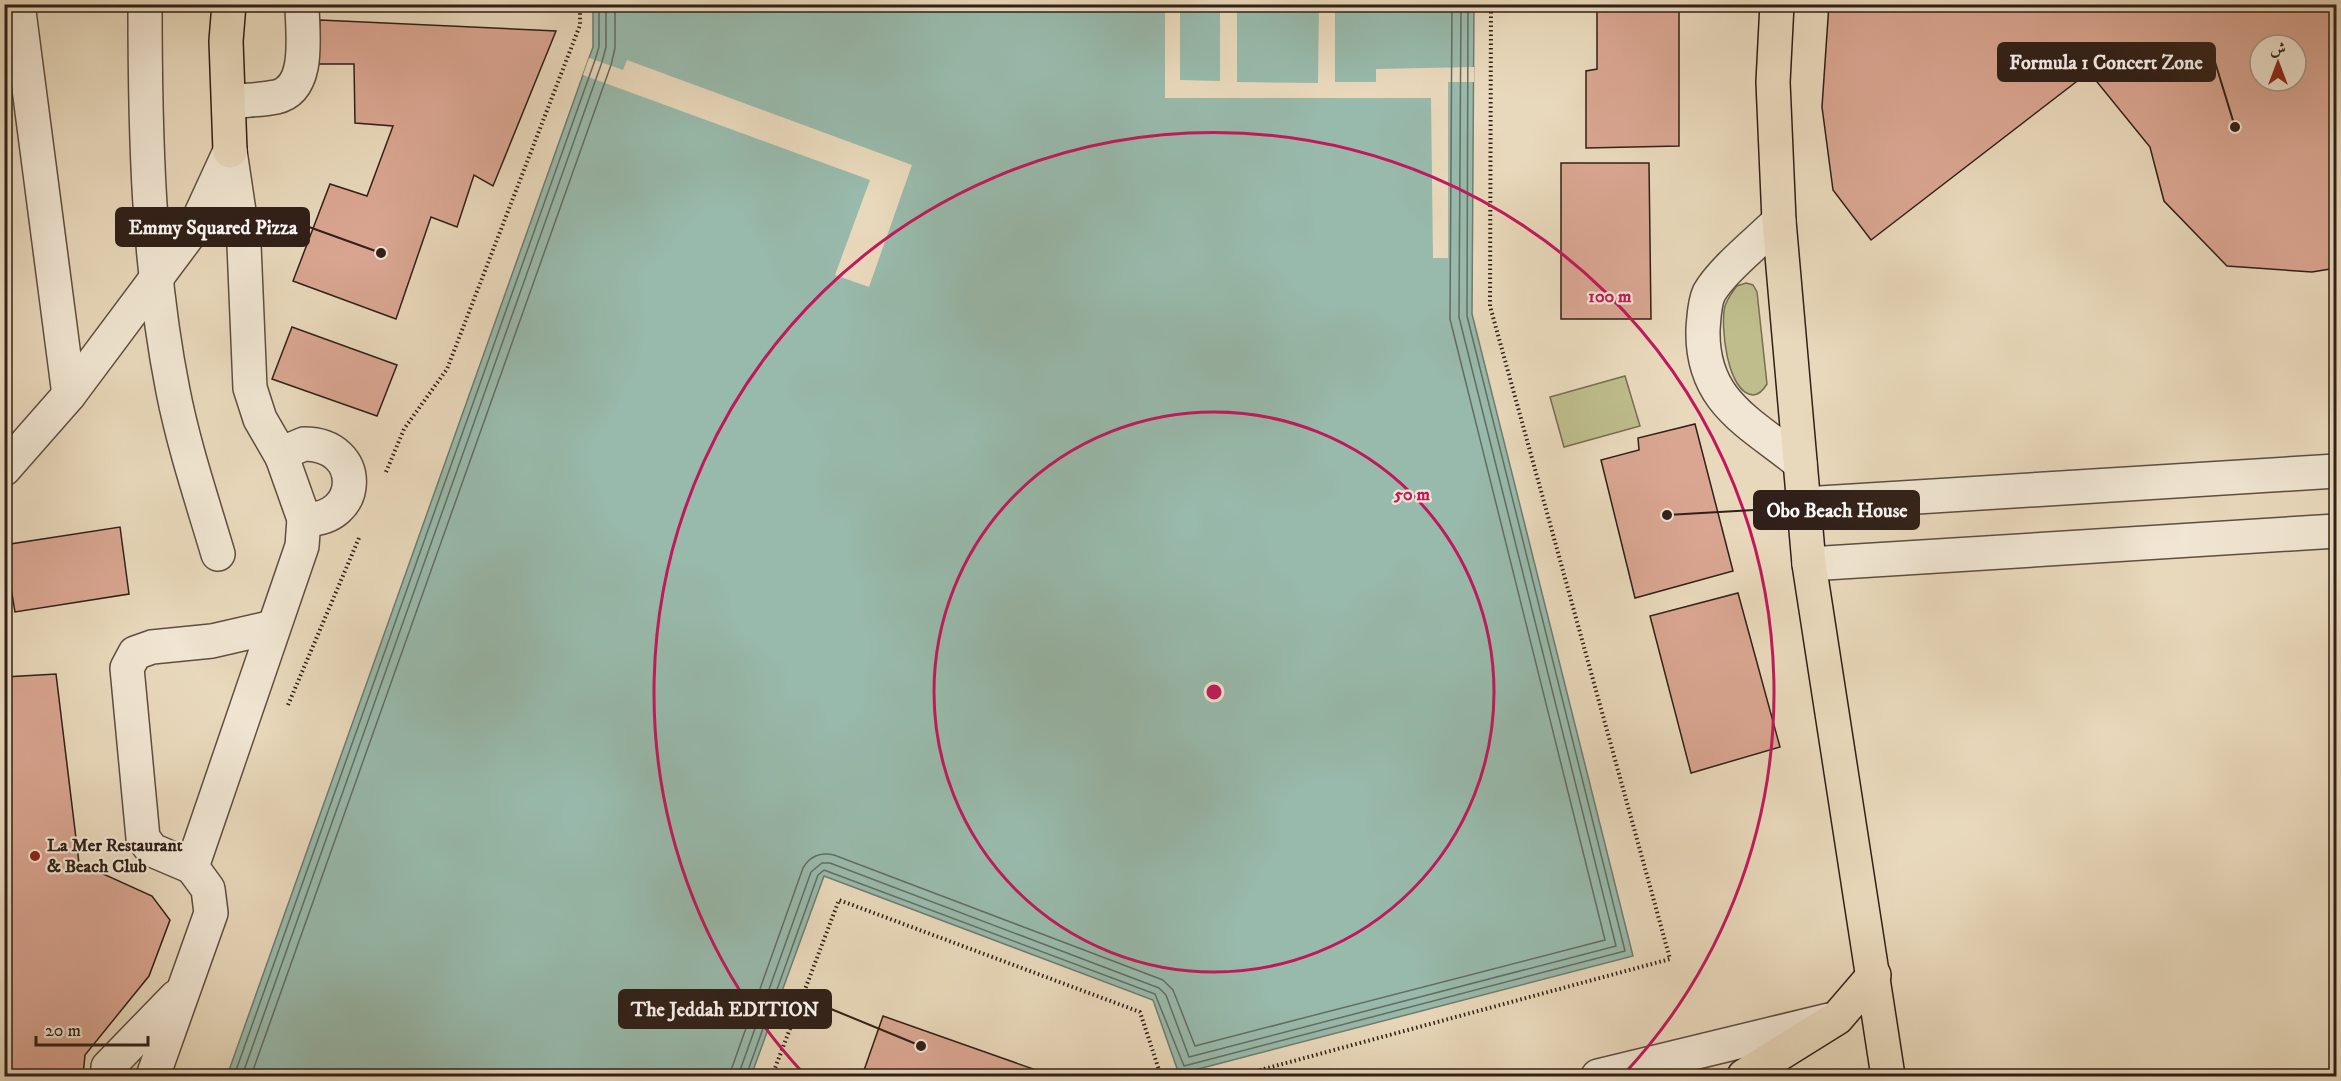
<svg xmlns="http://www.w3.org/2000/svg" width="2341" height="1081" font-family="'IM FELL DW Pica',Amiri,serif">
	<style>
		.green { fill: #bebd8c; stroke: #776e52; stroke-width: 1.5 }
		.water { fill: #98baac; stroke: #6e7c71; stroke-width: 1.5 }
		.pier { fill: #e9d9bc }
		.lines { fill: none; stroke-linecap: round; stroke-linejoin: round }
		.shore { stroke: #646d62; stroke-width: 1.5 }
		.building { fill: #daa692; stroke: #302019; stroke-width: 1.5; fill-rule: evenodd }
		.minor-casing { stroke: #5e4e42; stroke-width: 36 }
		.major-casing { stroke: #302019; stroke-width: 36 }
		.path { stroke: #302019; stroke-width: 4; stroke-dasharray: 1.5 3; stroke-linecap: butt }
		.minor { stroke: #f1e6d3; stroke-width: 33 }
		.major { stroke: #e9d9bc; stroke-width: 33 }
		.ring { fill: none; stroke: #c2185b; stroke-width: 3 }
		.poi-dot { fill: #8f2418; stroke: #f1e6d3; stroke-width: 2 }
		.labels { text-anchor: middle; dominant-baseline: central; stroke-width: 4.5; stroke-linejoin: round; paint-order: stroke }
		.poi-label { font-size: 18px; font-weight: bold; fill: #302019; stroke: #f1e6d3; text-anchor: start }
		.centre { fill: #c2185b; stroke: #f1e6d3; stroke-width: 3 }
		.ring-label { font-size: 18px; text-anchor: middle; font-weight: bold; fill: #c2185b; stroke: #f1e6d3; stroke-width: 4.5; stroke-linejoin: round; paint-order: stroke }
		.leader { fill: none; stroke: #302019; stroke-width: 2 }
		.callout-dot { fill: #302019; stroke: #f1e6d3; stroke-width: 2 }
		.callout { fill: #302019; stroke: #302019; stroke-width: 2 }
		.callout-label { font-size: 20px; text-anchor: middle; font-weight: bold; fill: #fff }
	</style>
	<rect width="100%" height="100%" fill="#e9d9bc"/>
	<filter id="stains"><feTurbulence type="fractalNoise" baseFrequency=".00333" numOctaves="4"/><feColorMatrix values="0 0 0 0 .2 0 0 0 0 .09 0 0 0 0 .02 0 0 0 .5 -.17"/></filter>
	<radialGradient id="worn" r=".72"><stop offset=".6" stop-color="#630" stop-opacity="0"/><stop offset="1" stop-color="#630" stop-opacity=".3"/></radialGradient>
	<g class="green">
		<path d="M1746,283l7,2 4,7 10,92c-3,5 -7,11 -14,11 -26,-2 -33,-70 -28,-89 3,-8 7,-14 12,-20z"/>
		<polygon points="1625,376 1640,426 1564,447 1550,397"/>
	</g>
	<polygon class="water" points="593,5 1474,5 1472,314 1633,956 1179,1074 1153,1000 824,876 751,1076 227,1076 589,58 593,47"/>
	<g class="pier">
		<polygon points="1220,5 1237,5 1237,82 1318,83 1319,5 1335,5 1335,82 1376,82 1376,69 1474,67 1474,82 1448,82 1448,258 1433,258 1431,98 1165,98 1165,5 1180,5 1180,80 1220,81"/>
		<polygon points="589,58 623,70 627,60 912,165 869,287 835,275 870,180 583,75"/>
	</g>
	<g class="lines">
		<g class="shore">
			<polyline points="234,1076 595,60 599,47 599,4"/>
			<polyline points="242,1076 602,62 606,47 606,4"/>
			<polyline points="251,1076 611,65 615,48 615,4"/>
			<path d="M729,1076l74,-208c7,-12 17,-16 31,-13l329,125 10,10 22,56 410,-106 -155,-621 2,-315"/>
			<polyline points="738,1076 811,872 822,863 830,863 1159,988 1166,995 1189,1057 1616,946 1459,317 1461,4"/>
			<polyline points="746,1076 818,875 824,870 1155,994 1184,1066 1625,951 1467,316 1468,4"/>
		</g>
	</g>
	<g class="building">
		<polygon points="1597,4 1679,4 1679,146 1586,148 1586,71 1597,69"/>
		<path d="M1829,4h507v264l-24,4 -85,-6 -63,-65 -14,-54 -61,-75 -218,168 -38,-50 -11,-83zM2260,45h36v36h-36z"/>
		<polygon points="320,20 556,31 493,186 474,175 457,227 431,217 396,319 293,281 330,184 367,196 393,126 355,123 354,64 319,64"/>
		<polygon points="1561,163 1649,163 1651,319 1561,319"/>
		<polygon points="292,327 397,365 377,416 272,379"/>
		<polygon points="1695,424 1733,571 1635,598 1601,460 1639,450 1638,438"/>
		<polygon points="120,527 129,594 15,612 4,545"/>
		<polygon points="1738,593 1780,747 1691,773 1650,616"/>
		<polygon points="56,674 79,863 152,896 170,920 149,976 85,1055 83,1076 4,1076 4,677"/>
		<polygon points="883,1016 1053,1076 862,1076"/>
	</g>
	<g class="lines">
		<defs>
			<g id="minor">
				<polyline points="18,4 69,395"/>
				<path d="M145,4c0,129 3,261 28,387 11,56 29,109 45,163"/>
				<path d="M229,102c15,-2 32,-2 47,-5 36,-8 26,-65 26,-93"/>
				<polyline points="230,151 244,245 250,388 260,419 282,457"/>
				<path d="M1779,221c-19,19 -57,49 -70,72 -5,11 -5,25 -6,36 -2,73 47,93 97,134"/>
				<path d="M304,444c62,0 59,78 0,75l-22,-62 10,-8z"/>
				<polyline points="4,469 69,395 196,225 230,151"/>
				<polyline points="1804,504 2336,471"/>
				<polyline points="1809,564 2336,531"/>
				<polyline points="192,867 152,850 143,838 127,668 135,653 152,647 212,641 273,627"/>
				<polyline points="108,1076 108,1067 176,997"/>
				<polyline points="153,1076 211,913 208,889 192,867 302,546 304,519"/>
				<polyline points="1598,1076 1829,1020"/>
			</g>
			<g id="major">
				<polyline points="229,4 226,41 230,151"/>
				<polyline points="1777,4 1773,82 1779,221 1809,564 1888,1076"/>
				<polyline points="1744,1076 1837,1018 1874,975"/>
			</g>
		</defs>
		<use href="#minor" class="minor-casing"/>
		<use href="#major" class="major-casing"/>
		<g class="path">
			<polyline points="386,472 404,429 447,369 580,25 580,4"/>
			<polyline points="288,705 359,538"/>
			<polyline points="772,1076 839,900 1140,1012 1161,1076"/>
			<polyline points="1238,1076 1670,959 1490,306 1491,4"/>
		</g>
		<use href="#minor" class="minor"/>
		<use href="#major" class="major"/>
	</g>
	<g class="ring">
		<circle cx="1214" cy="692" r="280"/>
		<path d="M804 1074A560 560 0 1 1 1624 1074"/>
	</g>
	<circle class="poi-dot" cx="35" cy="856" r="6"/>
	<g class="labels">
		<g class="poi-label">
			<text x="47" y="846">La Mer Restaurant<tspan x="47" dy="21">&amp; Beach Club</tspan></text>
		</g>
	</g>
	<circle cx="1214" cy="692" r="9" class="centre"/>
	<g class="ring-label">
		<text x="1610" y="302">100 m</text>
		<text x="1412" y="500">50 m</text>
	</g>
	<path class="leader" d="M2235 127L2215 62M381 253L309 227M1667 515L1754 510M921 1046L831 1009"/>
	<g class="callout-dot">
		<circle cx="2235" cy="127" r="6"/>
		<circle cx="381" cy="253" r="6"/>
		<circle cx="1667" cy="515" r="6"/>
		<circle cx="921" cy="1046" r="6"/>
	</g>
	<g class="callout">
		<rect x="1998" y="43" width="217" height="38" rx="6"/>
		<rect x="116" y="208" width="193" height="38" rx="6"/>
		<rect x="1754" y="491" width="165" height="38" rx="6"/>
		<rect x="619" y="990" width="212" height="38" rx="6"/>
	</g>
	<g class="callout-label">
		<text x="2106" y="69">Formula 1 Concert Zone</text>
		<text x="213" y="234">Emmy Squared Pizza</text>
		<text x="1837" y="517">Obo Beach House</text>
		<text x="725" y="1016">The Jeddah EDITION</text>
	</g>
	<rect width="2341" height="1081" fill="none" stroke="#e9d9bc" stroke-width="24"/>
	<rect x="6" y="6" width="2329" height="1069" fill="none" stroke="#302019" stroke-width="3"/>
	<rect x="12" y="12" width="2317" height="1057" fill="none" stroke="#302019" stroke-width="1.5"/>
	<g transform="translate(2278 63)"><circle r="28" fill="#f1e6d3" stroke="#a49789" stroke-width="1.5"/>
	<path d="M0-4.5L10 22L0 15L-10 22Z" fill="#8f2418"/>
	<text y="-9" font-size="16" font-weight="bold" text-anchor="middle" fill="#302019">ش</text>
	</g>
	<path d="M36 1036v9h112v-9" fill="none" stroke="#302019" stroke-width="3"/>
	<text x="45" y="1036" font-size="18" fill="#302019" stroke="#f1e6d3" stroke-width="4.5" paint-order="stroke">20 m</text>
	<rect width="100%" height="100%" filter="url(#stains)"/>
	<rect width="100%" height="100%" fill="url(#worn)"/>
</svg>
